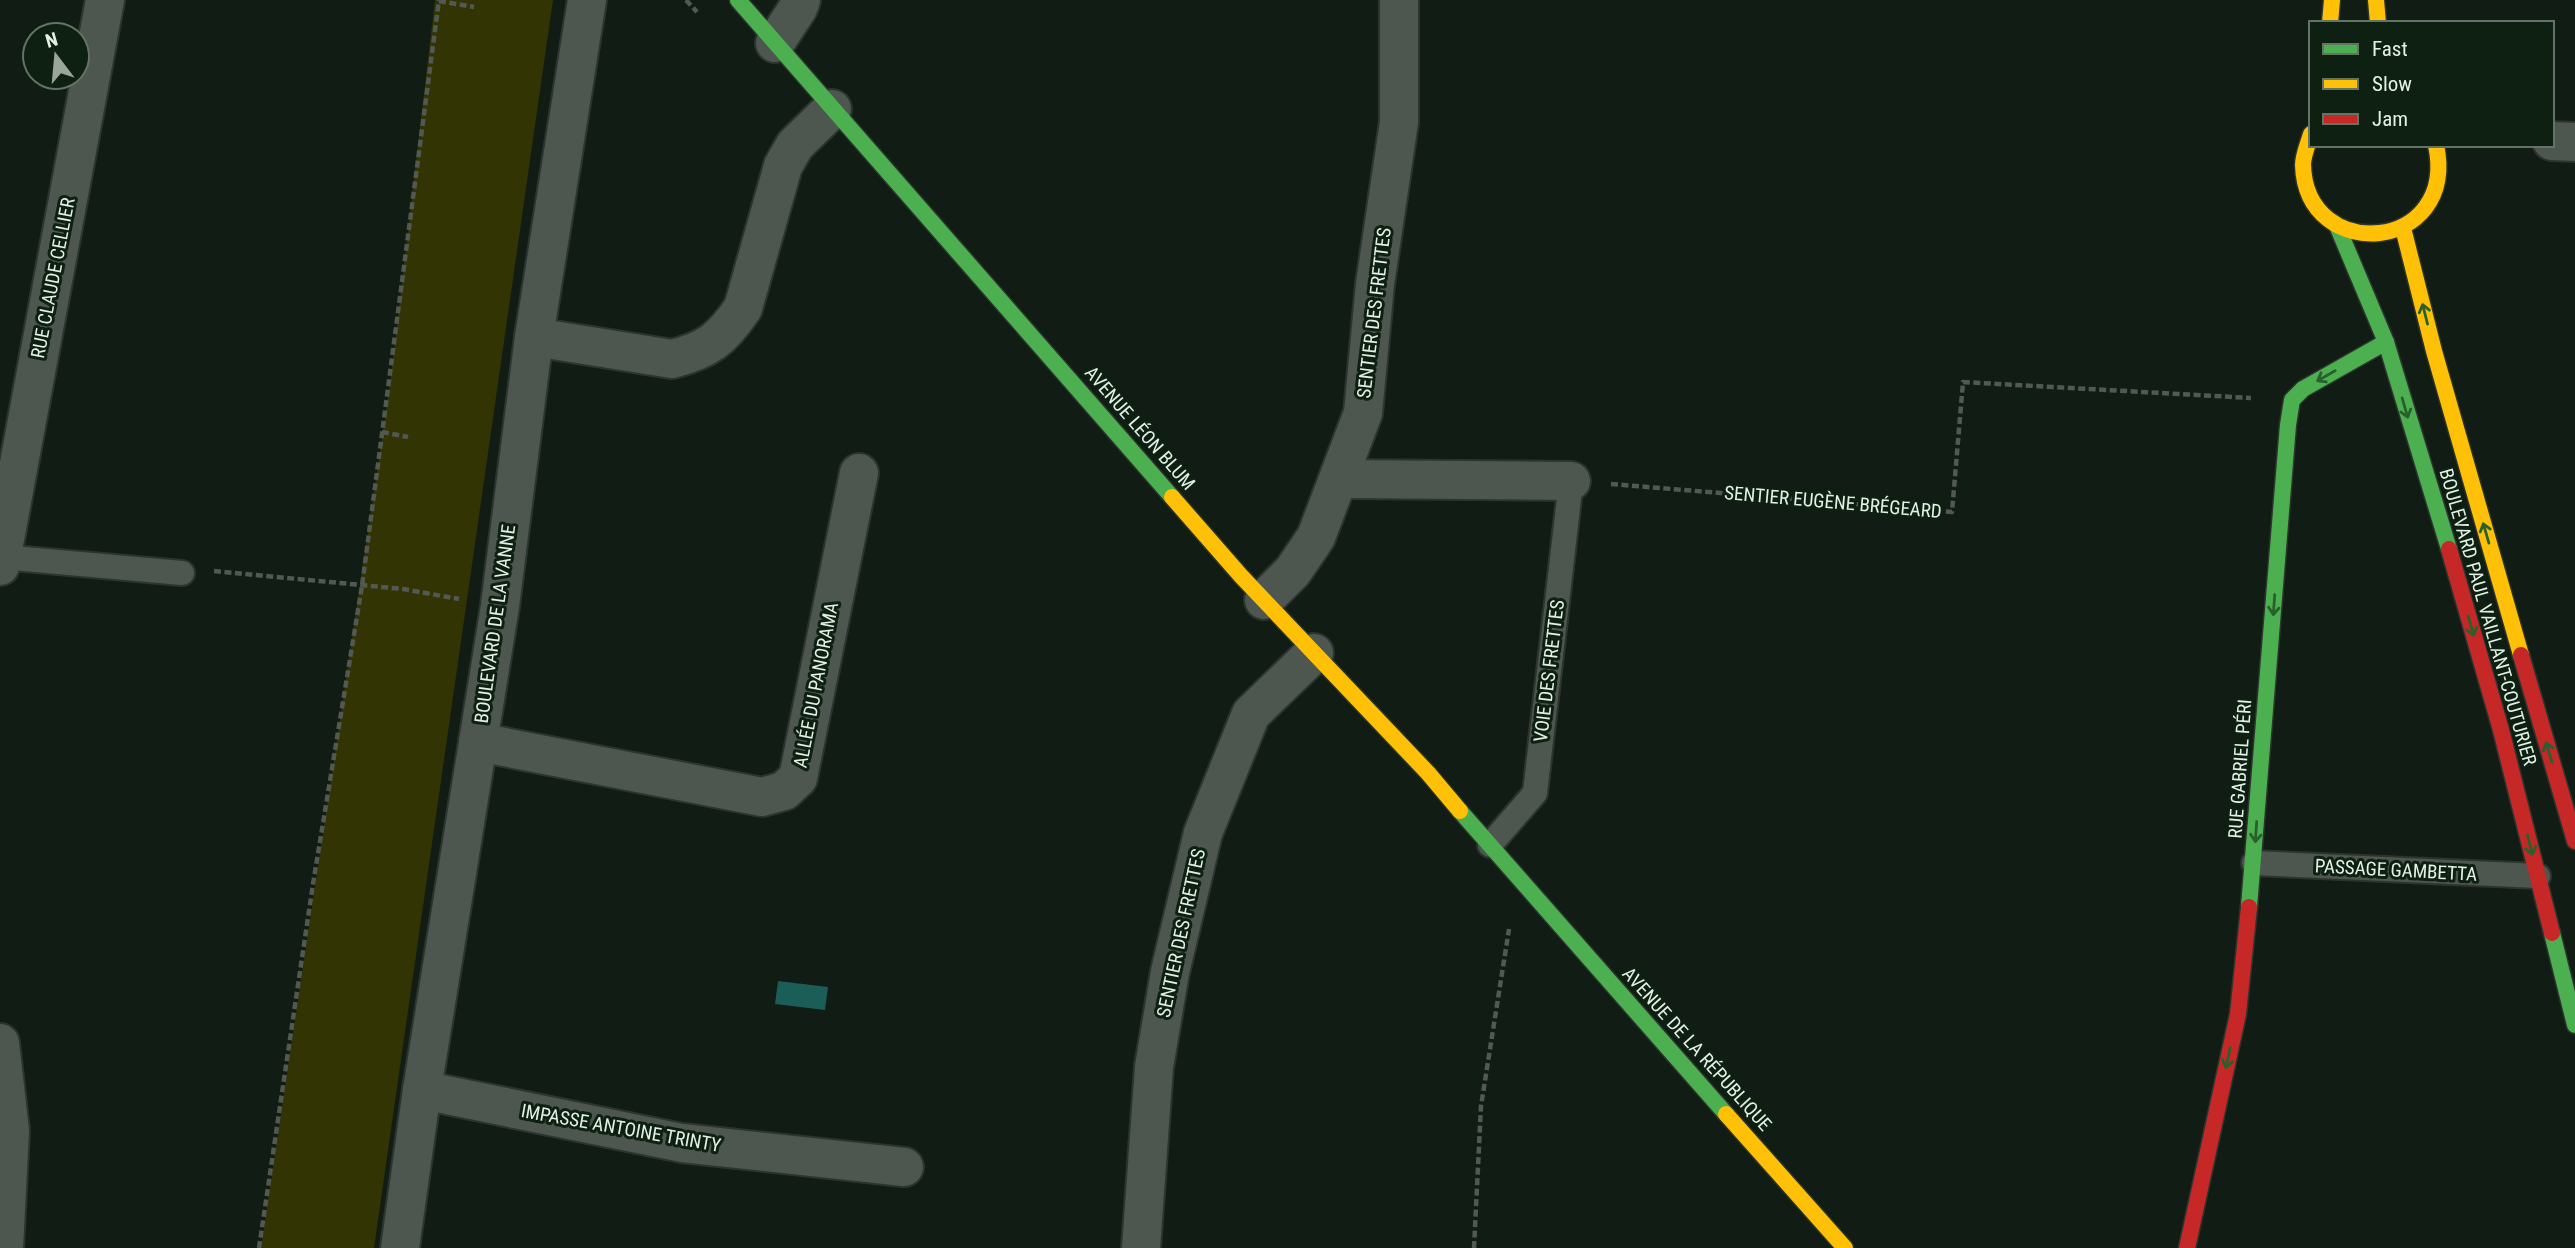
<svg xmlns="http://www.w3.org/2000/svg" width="2575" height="1248" font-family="'Roboto Condensed',sans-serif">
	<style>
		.green { fill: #323404 }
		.water { fill: #1b5d57 }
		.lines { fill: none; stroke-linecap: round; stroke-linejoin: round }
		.lane-casing { stroke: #2c342e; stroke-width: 28 }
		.street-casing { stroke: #2c342e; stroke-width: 42 }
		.fast-casing { stroke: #2c342e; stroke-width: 19 }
		.slow-casing { stroke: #2c342e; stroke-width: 19 }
		.jam-casing { stroke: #2c342e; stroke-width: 19 }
		.path { stroke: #525953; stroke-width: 4.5; stroke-dasharray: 7 3.5; stroke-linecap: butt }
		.lane { stroke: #4e5650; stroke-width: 24 }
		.street { stroke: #4e5650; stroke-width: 38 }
		.fast { stroke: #4caf50; stroke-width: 16 }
		.slow { stroke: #ffc107; stroke-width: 16 }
		.jam { stroke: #c62828; stroke-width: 16 }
		.oneway { stroke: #29602d }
		.labels { text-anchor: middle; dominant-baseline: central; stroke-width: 6; stroke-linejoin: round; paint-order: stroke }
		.street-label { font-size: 19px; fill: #e4f0e6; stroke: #0d2011 }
	</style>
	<rect width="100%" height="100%" fill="#111c14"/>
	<polygon class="green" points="435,0 553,0 374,1248 261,1248 390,384"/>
	<polygon class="water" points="778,981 828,987 825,1010 775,1004"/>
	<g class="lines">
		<defs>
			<g id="lane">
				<polyline points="2,557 182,573"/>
				<polyline points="1490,845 1535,793 1571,481"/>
				<polyline points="2254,863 2538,876"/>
			</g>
			<g id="street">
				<polyline points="775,43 798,8 801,0"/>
				<polyline points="2552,141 2575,142"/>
				<path d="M534,337l138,22c36,-9 50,-20 71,-51l40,-142 12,-21 37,-36"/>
				<polyline points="1340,479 1571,481"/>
				<polyline points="0,566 105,0"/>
				<polyline points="1264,600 1293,571 1316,537 1363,413 1375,284 1399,122 1399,0"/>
				<polyline points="478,742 762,797 784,791 798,778 859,473"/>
				<polyline points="0,1043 10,1131 4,1248"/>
				<polyline points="422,1090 682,1143 904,1167"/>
				<polyline points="400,1248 422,1090 500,606 534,337 587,0"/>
				<polyline points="1141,1248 1154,1067 1170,972 1203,833 1251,714 1314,653"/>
			</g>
			<g id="fast">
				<polyline points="738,0 1172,497"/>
				<polyline points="2338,228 2386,342 2449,549"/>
				<polyline points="1460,811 1726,1114"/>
				<polyline points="2249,907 2288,425 2292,400 2303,389 2386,342"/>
				<polyline points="2552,933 2575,1025"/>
			</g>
			<g id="slow">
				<polyline points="2376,0 2378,23"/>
				<polyline points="2330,23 2332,0"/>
				<path d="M2311,134c-3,10 -8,21 -8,31 3,100 156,88 133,-20"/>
				<polyline points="2403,228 2434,351 2521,655"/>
				<polyline points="1172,497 1241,576 1428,773 1460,811"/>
				<polyline points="1726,1114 1845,1248"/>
			</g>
			<g id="jam">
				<polyline points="2449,549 2501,730 2552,933"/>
				<polyline points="2521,655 2575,841"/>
				<polyline points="2187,1248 2238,1014 2249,907"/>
			</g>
		</defs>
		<use href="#lane" class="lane-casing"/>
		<use href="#street" class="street-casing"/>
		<use href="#fast" class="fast-casing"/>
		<use href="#slow" class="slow-casing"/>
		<use href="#jam" class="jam-casing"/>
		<g class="path">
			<polyline points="686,0 697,12"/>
			<polyline points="439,1 474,7"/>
			<polyline points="382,432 408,437"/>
			<polyline points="1611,484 1952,512 1963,382 2251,398"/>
			<polyline points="214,571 403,589 459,599"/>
			<polyline points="259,1248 313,884 362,586 439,0"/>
			<polyline points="1474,1248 1481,1106 1509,929"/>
		</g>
		<use href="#lane" class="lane"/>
		<use href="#street" class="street"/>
		<use href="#fast" class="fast"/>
		<use href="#slow" class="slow"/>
		<use href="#jam" class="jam"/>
	</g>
	<defs><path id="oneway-shaft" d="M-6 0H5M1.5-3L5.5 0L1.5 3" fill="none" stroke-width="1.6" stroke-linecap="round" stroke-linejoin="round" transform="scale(1.75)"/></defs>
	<g class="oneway">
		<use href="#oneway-shaft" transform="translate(2425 314) rotate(-104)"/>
		<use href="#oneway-shaft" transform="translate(2326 376) rotate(150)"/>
		<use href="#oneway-shaft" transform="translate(2405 408) rotate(74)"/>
		<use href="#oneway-shaft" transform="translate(2486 533) rotate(-106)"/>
		<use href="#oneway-shaft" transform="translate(2274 605) rotate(94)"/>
		<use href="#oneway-shaft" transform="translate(2471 626) rotate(74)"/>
		<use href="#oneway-shaft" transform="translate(2549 752) rotate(-106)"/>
		<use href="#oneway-shaft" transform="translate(2256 832) rotate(94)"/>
		<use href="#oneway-shaft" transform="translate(2530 845) rotate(76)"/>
		<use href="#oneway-shaft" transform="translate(2228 1058) rotate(102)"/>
	</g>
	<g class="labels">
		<g class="street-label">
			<text transform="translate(53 278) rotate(-79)">RUE CLAUDE CELLIER</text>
			<text transform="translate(1374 313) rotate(-83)">SENTIER DES FRETTES</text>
			<text transform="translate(1140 428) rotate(49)">AVENUE LÉON BLUM</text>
			<text transform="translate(1833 502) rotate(5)">SENTIER EUGÈNE BRÉGEARD</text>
			<text transform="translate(2488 617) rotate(74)">BOULEVARD PAUL VAILLANT-COUTURIER</text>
			<text transform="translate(495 624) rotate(-82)">BOULEVARD DE LA VANNE</text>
			<text transform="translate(1549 671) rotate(-83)">VOIE DES FRETTES</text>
			<text transform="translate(816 685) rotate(-79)">ALLÉE DU PANORAMA</text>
			<text transform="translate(2240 769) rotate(-86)">RUE GABRIEL PÉRI</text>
			<text transform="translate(2396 870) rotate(3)">PASSAGE GAMBETTA</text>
			<text transform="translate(1181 933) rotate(-78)">SENTIER DES FRETTES</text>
			<text transform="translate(1697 1049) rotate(48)">AVENUE DE LA RÉPUBLIQUE</text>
			<text transform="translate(621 1128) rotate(10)">IMPASSE ANTOINE TRINTY</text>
		</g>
	</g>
	<rect x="2309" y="21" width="245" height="126" fill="#0d2011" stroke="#637366" stroke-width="2"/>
	<rect x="2323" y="44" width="35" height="10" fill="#4caf50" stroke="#637366" stroke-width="2"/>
	<text x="2372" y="56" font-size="21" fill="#e4f0e6">Fast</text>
	<rect x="2323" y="79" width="35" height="10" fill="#ffc107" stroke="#637366" stroke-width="2"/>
	<text x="2372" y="91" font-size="21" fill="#e4f0e6">Slow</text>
	<rect x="2323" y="114" width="35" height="10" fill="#c62828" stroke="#637366" stroke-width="2"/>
	<text x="2372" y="126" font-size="21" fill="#e4f0e6">Jam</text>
	<g transform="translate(56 56) rotate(344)"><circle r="33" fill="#0d2011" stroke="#637366" stroke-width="2"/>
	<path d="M0-5L12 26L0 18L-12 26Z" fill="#9aa69c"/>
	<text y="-10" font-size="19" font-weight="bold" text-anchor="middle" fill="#e4f0e6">N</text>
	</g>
</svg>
